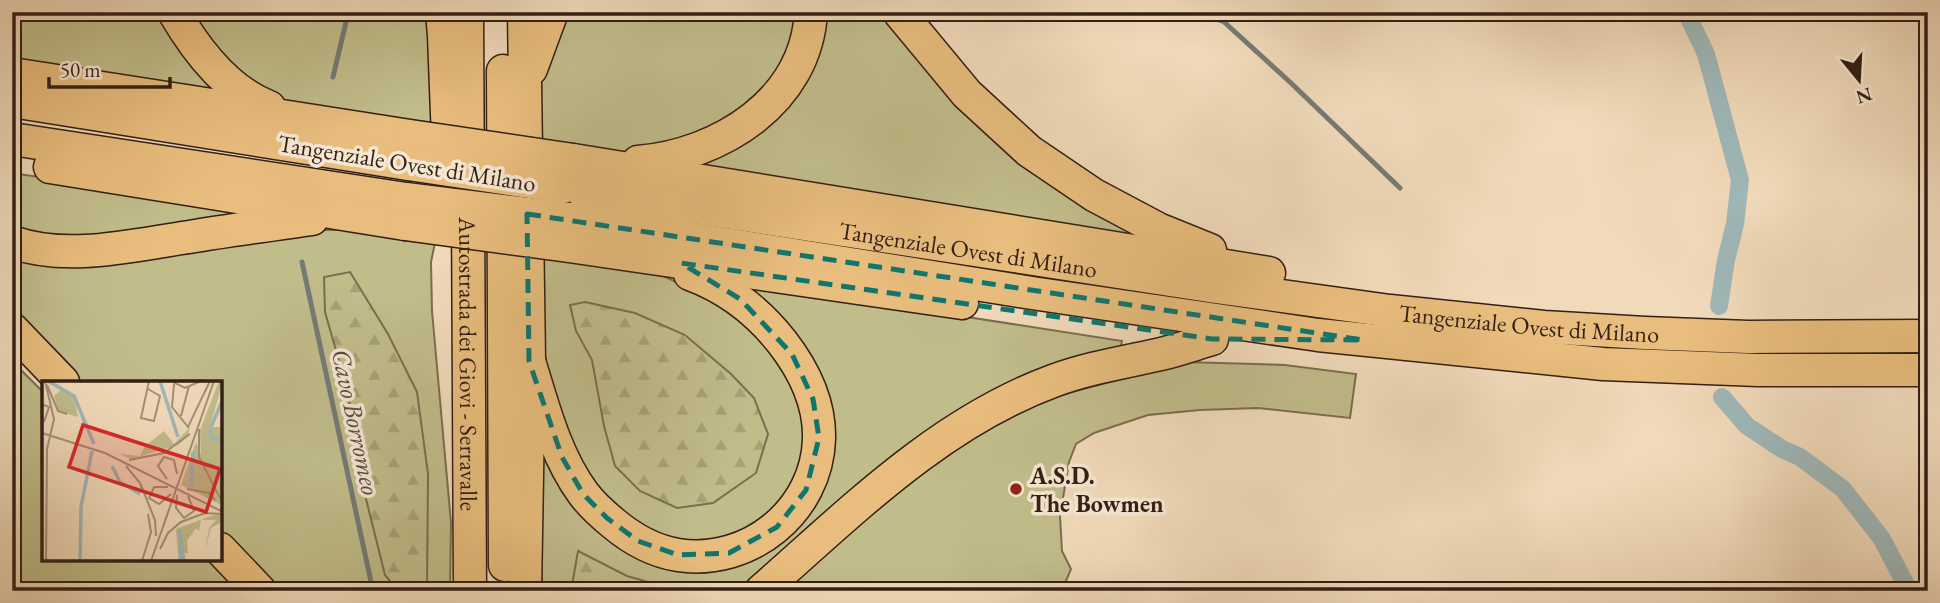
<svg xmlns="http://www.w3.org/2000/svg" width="1940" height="603" font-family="'EB Garamond',serif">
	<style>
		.green { fill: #c1bd8b; stroke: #7a6e50; stroke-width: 2 }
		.forest { fill: url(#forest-firs); stroke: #7a6e50; stroke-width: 2 }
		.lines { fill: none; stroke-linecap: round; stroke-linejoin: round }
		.stream { stroke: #737b77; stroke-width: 5 }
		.canal { stroke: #9fb8b9; stroke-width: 18 }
		.motorway-casing { stroke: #321f15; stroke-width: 35 }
		.motorway { stroke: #e8bd7d; stroke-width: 32 }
		.motorway-bridge-casing { stroke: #321f15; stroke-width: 35; stroke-linecap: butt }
		.motorway-bridge { stroke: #e8bd7d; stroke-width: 32 }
		.marked { fill: none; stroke: #0f766e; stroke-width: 5; stroke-dasharray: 14 9; stroke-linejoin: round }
		.poi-dot { fill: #8f2418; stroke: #f6e7d2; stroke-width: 2.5 }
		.labels { text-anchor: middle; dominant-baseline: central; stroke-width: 7; stroke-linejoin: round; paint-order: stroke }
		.street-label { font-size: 24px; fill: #321f15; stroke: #f6e7d2 }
		.poi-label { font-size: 24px; font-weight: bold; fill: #321f15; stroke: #f6e7d2; text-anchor: start }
		.water-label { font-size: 26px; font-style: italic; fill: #534d46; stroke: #f6e7d2 }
		.inset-river { fill: none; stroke: #9fb8b9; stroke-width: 3.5 }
		.inset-road { fill: none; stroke: #a58f78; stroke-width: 2 }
		.view { fill: #d62828; fill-opacity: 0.15; stroke: #d62828; stroke-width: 3.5 }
		.inset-edge { fill: none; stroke: #321f15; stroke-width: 3.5 }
	</style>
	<defs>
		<pattern id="forest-firs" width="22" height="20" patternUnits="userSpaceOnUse" patternTransform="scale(1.75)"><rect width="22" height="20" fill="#c1bd8b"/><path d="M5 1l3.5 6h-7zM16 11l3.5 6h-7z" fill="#a6a277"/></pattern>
	</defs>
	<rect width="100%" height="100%" fill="#f1daba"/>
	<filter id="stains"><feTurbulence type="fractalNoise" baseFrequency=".00286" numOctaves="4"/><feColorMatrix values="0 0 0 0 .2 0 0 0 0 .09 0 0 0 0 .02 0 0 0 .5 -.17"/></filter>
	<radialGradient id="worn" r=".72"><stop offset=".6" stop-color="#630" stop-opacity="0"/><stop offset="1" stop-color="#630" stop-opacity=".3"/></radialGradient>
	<g class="green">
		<polygon points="12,12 160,12 228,93 12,70"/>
		<polygon points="184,12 431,12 437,130 308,112 269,94 218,56"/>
		<polygon points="558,12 799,12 788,69 739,118 619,159 536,148 541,60"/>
		<polygon points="821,12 883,12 958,97 1153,239 679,168 722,150"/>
		<polygon points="12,173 270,211 106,239 12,233"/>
		<polygon points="325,230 362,230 436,238 431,262 432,311 451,523 450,591 271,591 221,537 220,382 74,382 12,317 12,253"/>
		<polygon points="538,256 653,271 718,302 767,345 799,391 807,425 805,461 790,490 766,522 734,539 693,545 651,535 594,487 559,427 547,383 541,322"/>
		<polygon points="735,281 1122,341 1120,350 1081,361 748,591 542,591 540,436 656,557 770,539 828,434"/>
		<polygon points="12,361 44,393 44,559 207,559 238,591 12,591"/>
		<polygon points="1184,362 1285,365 1356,374 1350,418 1258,408 1200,410 1148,415 1094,433 1076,444 1069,462 1060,516 1062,551 1071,569 1063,588 1059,591 777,591 893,491 1018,406 1099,378"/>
	</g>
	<g class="forest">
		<polygon points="350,272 388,334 417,392 428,474 427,591 398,591 385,575 359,471 348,392 325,312 324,277"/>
		<polygon points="585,302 635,313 685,335 731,374 754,398 768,434 756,473 713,503 677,508 640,491 615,466 604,426 592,360 576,331 570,305"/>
		<polygon points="578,551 627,576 680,591 571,591"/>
	</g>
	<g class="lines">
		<g class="stream">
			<polyline points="1174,12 1193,13 1223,21 1291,83 1400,188"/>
			<polyline points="333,77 346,22 346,12"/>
			<polyline points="302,262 373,591"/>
		</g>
		<g class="canal">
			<polyline points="1686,12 1706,54 1740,180 1735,224 1726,260 1719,306"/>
			<polyline points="1722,397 1747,426 1782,449 1800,457 1843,489 1882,539 1909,591"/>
		</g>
		<defs>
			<g id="motorway">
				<path d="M174,12c22,38 53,79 95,95"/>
				<polyline points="442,12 444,36 448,140"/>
				<path id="s1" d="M467,12l3,579"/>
				<polyline points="524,12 529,361 525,591"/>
				<polyline points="899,12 967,94 1029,151 1094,195 1158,229 1210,250"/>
				<polyline points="531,69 552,12"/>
				<polyline points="503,71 505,565"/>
				<polyline points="12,74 410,136"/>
				<polyline points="12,101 408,164"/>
				<polyline points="12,139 406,199"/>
				<polyline points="573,160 1269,273"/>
				<path d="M638,162c82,-7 168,-60 173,-150"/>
				<polyline points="50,167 405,224"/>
				<path id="s2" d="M563,187l653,100 174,24 154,16 101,6 103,4 180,-1"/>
				<polyline points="569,219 1032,293 1318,335 1603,364 1758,370 1928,370"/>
				<path d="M12,242c56,20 121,3 177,-5 41,-7 82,-12 123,-18"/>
				<polyline points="569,246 962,303"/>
				<polyline points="12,329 63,382"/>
				<path d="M529,361c14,45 26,94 54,132 8,11 19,21 30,30 19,16 40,28 65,32 71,11 139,-44 141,-116 1,-36 -16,-70 -37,-97 -25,-32 -54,-54 -92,-68"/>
				<polyline points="220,549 260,591"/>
				<path d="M761,591c90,-79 178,-168 292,-210 35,-13 72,-19 108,-27 17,-4 34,-10 51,-15"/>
			</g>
		</defs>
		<use href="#motorway" class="motorway-casing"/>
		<use href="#motorway" class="motorway"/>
		<defs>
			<g id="motorway-bridge">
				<polyline points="410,136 573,160"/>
				<polyline points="408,164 563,187"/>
				<polyline points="406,199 569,219"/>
				<polyline points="405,224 569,246"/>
			</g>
		</defs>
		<use href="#motorway-bridge" class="motorway-bridge-casing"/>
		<use href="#motorway-bridge" class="motorway-bridge"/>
	</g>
	<path class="marked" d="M527,214l836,126 -151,-1 -531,-76 59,36 52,55 21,45 6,39 -13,52 -29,37 -48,26 -51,2 -40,-14 -31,-23 -24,-24 -21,-37 -33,-96z"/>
	<circle class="poi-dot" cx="1016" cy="489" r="7"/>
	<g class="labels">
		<g class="street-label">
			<text transform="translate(407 163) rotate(9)">Tangenziale Ovest di Milano</text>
			<text stroke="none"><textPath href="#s2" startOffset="410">Tangenziale Ovest di Milano</textPath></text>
			<text stroke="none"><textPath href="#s2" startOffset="976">Tangenziale Ovest di Milano</textPath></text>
			<text stroke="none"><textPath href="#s1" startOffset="352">Autostrada dei Giovi - Serravalle</textPath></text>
		</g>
		<g class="poi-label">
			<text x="1030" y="475">A.S.D.<tspan x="1030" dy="28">The Bowmen</tspan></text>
		</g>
		<g class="water-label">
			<text transform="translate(356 422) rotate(78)">Cavo Borromeo</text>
		</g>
	</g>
	<g transform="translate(42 381)">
		<rect width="180" height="180" fill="#f1daba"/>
		<path d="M177,0l3,3 -12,43h12v74l-21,-41 -1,-30zM148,46l-2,9 -10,9 -47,14 -12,-5 21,2 5,-10 19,-15 10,13zM154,61l25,63 -40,-20z" fill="#c1bd8b"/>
		<path d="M172,134h8v7l-11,6 -6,23 4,-23 7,-8h-15l-2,11 -3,-3 -9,13 1,12h-10l-2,-24z" fill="#c1bd8b"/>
		<path d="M20,8l12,9 4,19 -20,-6 -4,-15z" fill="#c1bd8b"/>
		<path class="inset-river" d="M6,0l26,15 20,48M118,0l18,56M169,46l12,-28M168,48l1,8 12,5M70,85l8,16 20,12M149,105l2,-34M137,149l5,31M38,180l1,-54 11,-56M138,180l1,-27"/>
		<path class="inset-road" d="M3,0l9,38 -7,30 -1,112M131,1l12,6 16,-7M132,3l-2,23 16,20 22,-46M5,4l11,26 9,3M106,8l12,7 -6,25 -13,-3 8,-37M0,23l7,3 -5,15M139,35l8,-30M157,48v28l24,47M0,52l63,20 118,59M87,79l35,-7 26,-19M84,85l14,17 15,37 1,16M125,98l-9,-13 6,-9 10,3 3,14M126,106h-14l-5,11 10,6 12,-10M145,108l22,4 6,7M135,114l-1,13 8,10 10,-7 -6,-15M118,168l8,-16 13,-11 24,-9 17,1M100,180l9,-29 -3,-18M109,180l63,-180"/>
		<path class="view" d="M41,44l137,44 -14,43 -137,-45z"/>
		<rect width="180" height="180" class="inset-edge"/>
	</g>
	<rect width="1940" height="603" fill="none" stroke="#f1daba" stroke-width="42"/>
	<rect x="14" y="14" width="1912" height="575" fill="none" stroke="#321f15" stroke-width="3.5"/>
	<rect x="21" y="21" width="1898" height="561" fill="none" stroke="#321f15" stroke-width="2"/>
	<g transform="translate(1859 80) rotate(162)" stroke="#f6e7d2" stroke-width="5" paint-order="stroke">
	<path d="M0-5L12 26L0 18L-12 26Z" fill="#321f15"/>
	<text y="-10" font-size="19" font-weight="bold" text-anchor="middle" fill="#321f15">N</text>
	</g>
	<path d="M49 77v10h121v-10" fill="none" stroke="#321f15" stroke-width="3.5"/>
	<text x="60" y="77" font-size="21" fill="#321f15" stroke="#f6e7d2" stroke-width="5" paint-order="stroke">50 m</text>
	<rect width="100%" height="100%" filter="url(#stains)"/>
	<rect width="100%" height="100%" fill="url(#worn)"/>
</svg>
